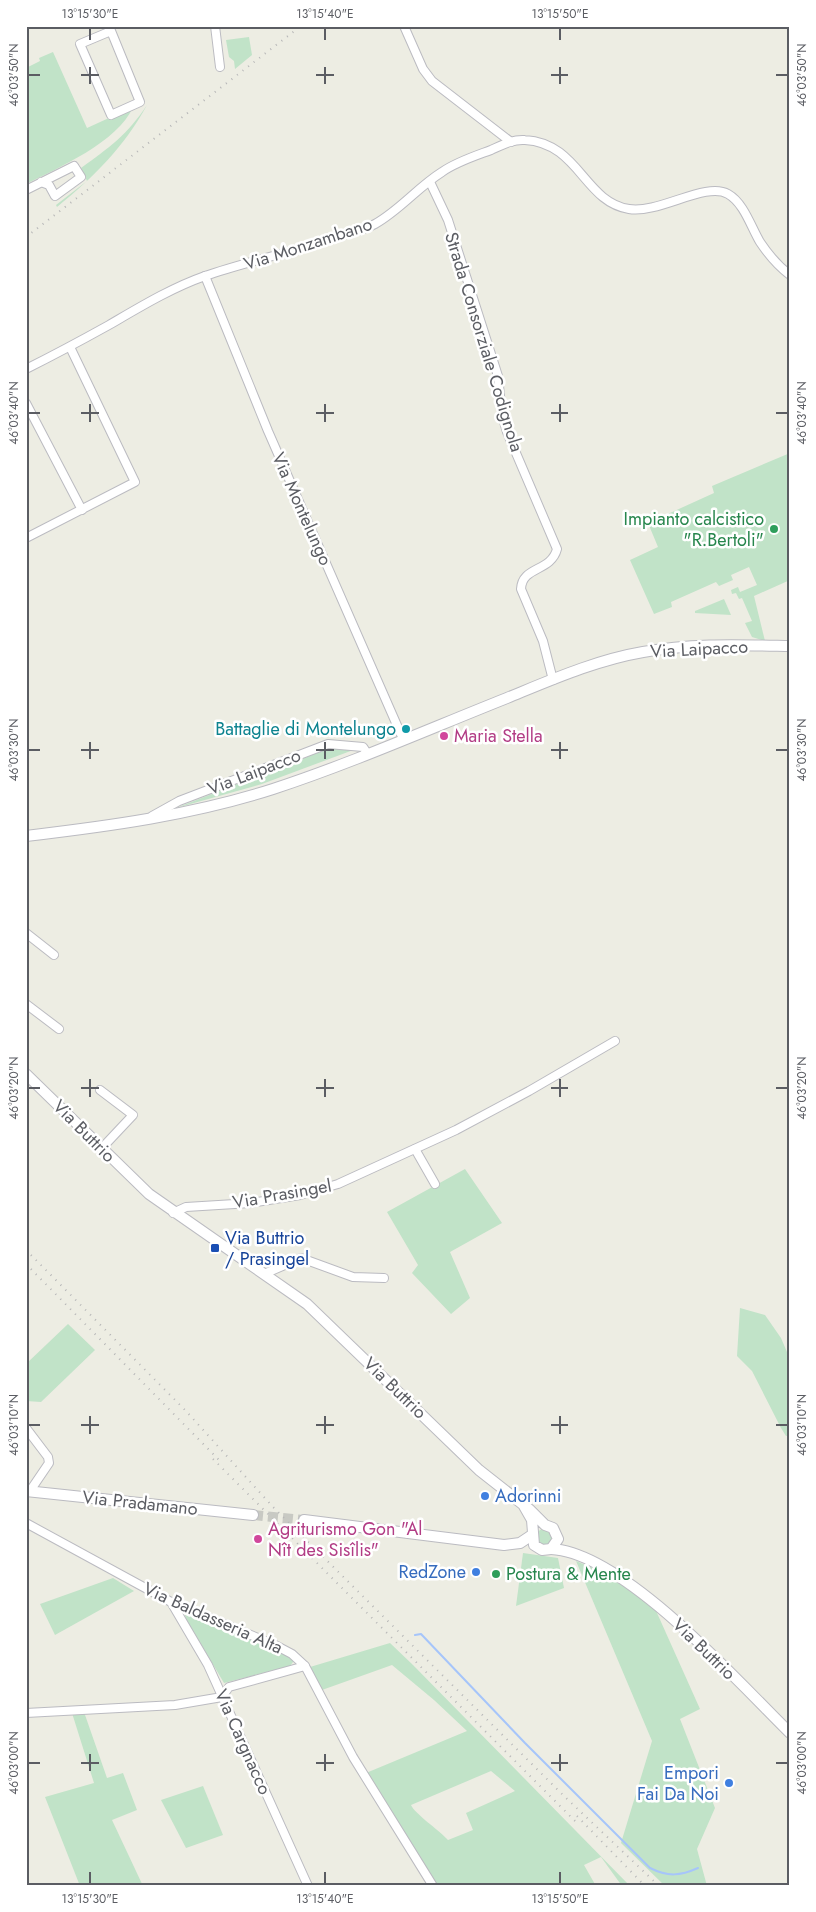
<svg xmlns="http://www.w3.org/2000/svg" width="816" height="1912" font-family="Jost,sans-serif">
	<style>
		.green { fill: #c1e3c8; fill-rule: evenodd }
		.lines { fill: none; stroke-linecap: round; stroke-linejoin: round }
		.stream { stroke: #a6c5fa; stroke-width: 2 }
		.tertiary-tunnel { stroke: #c8c9c3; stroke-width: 10; stroke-dasharray: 10 5; stroke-linecap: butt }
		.minor-casing { stroke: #bbbbc1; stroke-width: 10 }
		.tertiary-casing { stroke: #bbbbc1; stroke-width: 12 }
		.minor { stroke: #fff; stroke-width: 8 }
		.tertiary { stroke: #fff; stroke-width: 10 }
		.rail { stroke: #b6b6b7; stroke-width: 2; stroke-dasharray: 1 6; stroke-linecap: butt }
		.ticks { fill: none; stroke: #5b5d63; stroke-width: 2 }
		.leisure-dot { fill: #2e9e5b; stroke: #fff; stroke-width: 2 }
		.culture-dot { fill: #0f9aa8; stroke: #fff; stroke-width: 2 }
		.hotel-dot { fill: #d1479c; stroke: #fff; stroke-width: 2 }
		.transit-dot { fill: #1a4fb4; stroke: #fff; stroke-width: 2 }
		.shop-dot { fill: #3f7fe0; stroke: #fff; stroke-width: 2 }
		.labels { text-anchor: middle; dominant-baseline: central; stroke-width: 5; stroke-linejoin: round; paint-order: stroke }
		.street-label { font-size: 18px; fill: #5b5d63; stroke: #fff }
		.leisure-label { font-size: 18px; fill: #27864d; stroke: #fff; text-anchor: end }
		.culture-label { font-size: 18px; fill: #0d838f; stroke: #fff; text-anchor: end }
		.hotel-label { font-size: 18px; fill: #b23c85; stroke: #fff; text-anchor: start }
		.transit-label { font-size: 18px; fill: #164399; stroke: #fff; text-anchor: start }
		.shop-label { font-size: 18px; fill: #366cbe; stroke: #fff; text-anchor: end }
		.neatline { fill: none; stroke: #5b5d63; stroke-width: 2 }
		.ticks-label { font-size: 12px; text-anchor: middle; fill: #5b5d63 }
	</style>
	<rect width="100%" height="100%" fill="#edede3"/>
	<g class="green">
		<polygon points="249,37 252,55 235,69 234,61 229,57 226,40"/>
		<path d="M53,52l34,76 46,-21c-15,35 -75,61 -107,77v-49l3,-2 -3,-6v-59l14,-7 -1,-3z"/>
		<path d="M147,105c-23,42 -53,72 -90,102l-1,-2 31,-24 -6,-13c28,-20 47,-34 66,-63z"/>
		<polygon points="790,453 790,580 754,596 765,641 752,637 745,623 752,621 742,598 739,599 736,593 732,594 731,590 738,587 740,592 757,585 749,567 731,575 733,580 719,586 716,582 671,602 672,607 654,614 630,560 658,547 648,523 714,493 712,486"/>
		<polygon points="724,599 731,615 695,613 695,611"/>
		<polygon points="330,748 356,749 262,784 176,808"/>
		<polygon points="465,1169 502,1223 450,1252 470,1298 451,1314 412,1273 418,1265 387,1212"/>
		<polygon points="740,1308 765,1315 781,1338 790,1359 790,1435 786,1436 781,1428 752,1371 737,1356"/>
		<polygon points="68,1324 95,1350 41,1402 26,1401 26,1364"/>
		<circle cx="544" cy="1537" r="8"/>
		<polygon points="523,1553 558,1558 564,1588 516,1606"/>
		<polygon points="576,1561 607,1574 653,1604 700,1709 680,1719 715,1808 697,1849 707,1886 665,1886 621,1843 652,1741"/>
		<polygon points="113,1578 134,1591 55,1635 40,1604"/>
		<polygon points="188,1612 275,1648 294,1659 293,1662 290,1666 224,1683 186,1619 185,1615"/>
		<path d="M390,1643l23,22 217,221h-8l-21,-29 -17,8 12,21h-158l-72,-113 101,-42 -33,-31 -42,-35 -70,25 -12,-23zM491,1771l24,20 -49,22 7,17 -25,10c-8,-9 -34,-27 -37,-35z"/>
		<polygon points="84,1712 107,1778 123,1773 137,1810 112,1820 143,1886 80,1886 45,1797 94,1783 72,1713"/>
		<polygon points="203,1786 223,1835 186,1848 161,1800"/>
	</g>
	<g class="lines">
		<path class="stream" d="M415,1635l6,-1 104,109 125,125c18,9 30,8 48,0"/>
		<polyline class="tertiary-tunnel" points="253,1515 304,1520"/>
		<defs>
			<g id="minor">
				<polyline points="109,26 140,102 111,115 80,44 111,31"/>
				<polyline points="215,26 220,67"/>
				<polyline points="404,26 423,69 432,81 511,142"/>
				<path d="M430,182l18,38 42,131 8,25 4,39 5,17 50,117c-6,23 -35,17 -36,40l22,52 10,39"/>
				<polyline points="26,190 74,166 81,177 55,196 49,185 41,182"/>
				<polyline points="205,276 268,431 403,739"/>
				<path d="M26,369c28,-14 56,-29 83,-44 31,-18 62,-37 96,-49 43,-15 89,-24 132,-39 12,-4 27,-7 38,-13 25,-14 43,-37 67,-52 14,-10 33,-16 49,-22 11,-5 22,-11 34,-10 54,3 59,62 104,69 30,5 77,-28 99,-15 16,9 23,33 32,48 8,12 18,24 30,33"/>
				<polyline points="26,403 82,510"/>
				<polyline points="26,538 135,482 70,347"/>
				<polyline points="152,816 179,801 328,744 363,747 367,753"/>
				<polyline points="26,933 54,955"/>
				<polyline points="26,1004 59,1029"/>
				<polyline points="100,1090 133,1115 101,1149"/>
				<polyline points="415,1149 435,1184"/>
				<polyline points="173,1213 186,1207 251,1203 300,1195 338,1184 456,1130 529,1091 615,1041"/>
				<polyline points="264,1274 301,1258 353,1277 384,1278"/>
				<polyline points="26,1428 48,1457 49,1463 30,1491"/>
				<polyline points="26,1523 171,1602 275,1645 292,1654 305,1666 353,1757 433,1886"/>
				<polyline points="171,1602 208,1665 308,1886"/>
				<polyline points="222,1697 229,1687 305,1666"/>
				<polyline points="26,1713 175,1705 222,1697"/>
			</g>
			<g id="tertiary">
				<path d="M26,836c84,-10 166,-21 247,-47 79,-26 156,-60 234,-91 44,-18 89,-38 136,-46 48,-9 97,-7 147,-6"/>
				<polyline points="26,1074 149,1194 307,1304 479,1470 530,1510 545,1525 553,1528 558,1539 551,1549 542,1550 534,1545 532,1520 524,1506"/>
				<polyline points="26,1491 253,1515"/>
				<polyline points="304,1520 504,1545 520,1543 532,1535"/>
				<path d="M551,1549c72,3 187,133 239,184"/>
			</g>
		</defs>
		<use href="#minor" class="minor-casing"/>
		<use href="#tertiary" class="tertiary-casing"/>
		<use href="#minor" class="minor"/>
		<use href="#tertiary" class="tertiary"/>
		<g class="rail">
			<polyline points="26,237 301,26"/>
			<polyline points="26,1250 186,1411 273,1507 564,1796 659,1886"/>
			<polyline points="26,1264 221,1462"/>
			<polyline points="213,1459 579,1825"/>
			<polyline points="577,1816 645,1886"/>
		</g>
	</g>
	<path class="ticks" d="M90,28v12M325,28v12M560,28v12M90,67v17M325,67v17M560,67v17M28,75h12M81,75h18M316,75h18M551,75h17M776,75h12M90,404v18M325,404v18M560,404v18M28,413h12M81,413h18M316,413h18M551,413h17M776,413h12M90,742v17M325,742v17M560,742v17M28,750h12M81,750h18M316,750h18M551,750h17M776,750h12M90,1079v18M325,1079v18M560,1079v18M28,1088h12M81,1088h18M316,1088h18M551,1088h17M776,1088h12M90,1416v18M325,1416v18M560,1416v18M28,1425h12M81,1425h18M316,1425h18M551,1425h17M776,1425h12M90,1754v17M325,1754v17M560,1754v17M28,1763h12M81,1763h18M316,1763h18M551,1763h17M776,1763h12M90,1872v12M325,1872v12M560,1872v12"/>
	<g class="leisure-dot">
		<circle cx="774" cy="529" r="5"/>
		<circle cx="496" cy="1574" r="5"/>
	</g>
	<circle class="culture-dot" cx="406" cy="729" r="5"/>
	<g class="hotel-dot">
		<circle cx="444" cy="736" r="5"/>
		<circle cx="258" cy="1539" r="5"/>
	</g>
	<rect class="transit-dot" x="210" y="1243" width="10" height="10" rx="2.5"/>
	<g class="shop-dot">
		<circle cx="485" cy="1496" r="5"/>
		<circle cx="476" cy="1572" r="5"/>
		<circle cx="729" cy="1783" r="5"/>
	</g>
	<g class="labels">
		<g class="street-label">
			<text transform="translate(308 244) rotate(-18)">Via Monzambano</text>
			<text transform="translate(484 342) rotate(73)">Strada Consorziale Codignola</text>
			<text transform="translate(302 509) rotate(66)">Via Montelungo</text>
			<text transform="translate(699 649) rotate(-3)">Via Laipacco</text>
			<text transform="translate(254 772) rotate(-21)">Via Laipacco</text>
			<text transform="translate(84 1131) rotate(45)">Via Buttrio</text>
			<text transform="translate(282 1194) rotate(-10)">Via Prasingel</text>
			<text transform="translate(395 1388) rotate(44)">Via Buttrio</text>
			<text transform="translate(140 1503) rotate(6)">Via Pradamano</text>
			<text transform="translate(213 1618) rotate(24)">Via Baldasseria Alta</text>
			<text transform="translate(704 1649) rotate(44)">Via Buttrio</text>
			<text transform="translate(243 1742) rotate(66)">Via Cargnacco</text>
		</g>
		<g class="leisure-label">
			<text x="764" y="519">Impianto calcistico<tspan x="764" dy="21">"R.Bertoli"</tspan></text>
			<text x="506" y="1574" text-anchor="start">Postura &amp; Mente</text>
		</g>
		<g class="culture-label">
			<text x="396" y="729">Battaglie di Montelungo</text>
		</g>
		<g class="hotel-label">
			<text x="454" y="736">Maria Stella</text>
			<text x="268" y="1529">Agriturismo Gon "Al<tspan x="268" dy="21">Nît des Sisîlis"</tspan></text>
		</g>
		<g class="transit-label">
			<text x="225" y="1238">Via Buttrio<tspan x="225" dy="21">/ Prasingel</tspan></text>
		</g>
		<g class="shop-label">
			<text x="495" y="1496" text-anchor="start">Adorinni</text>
			<text x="466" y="1572">RedZone</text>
			<text x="719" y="1773">Empori<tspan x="719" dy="21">Fai Da Noi</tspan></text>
		</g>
	</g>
	<rect width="816" height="1912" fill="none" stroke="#ffffff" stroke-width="55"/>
	<rect x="28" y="28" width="760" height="1856" class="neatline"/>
	<g class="ticks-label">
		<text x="90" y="18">13°15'30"E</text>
		<text x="325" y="18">13°15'40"E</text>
		<text x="560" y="18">13°15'50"E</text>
		<text transform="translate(14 75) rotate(-90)" y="4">46°03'50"N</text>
		<text transform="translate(802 75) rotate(-90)" y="4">46°03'50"N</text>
		<text transform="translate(14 413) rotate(-90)" y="4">46°03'40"N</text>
		<text transform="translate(802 413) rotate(-90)" y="4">46°03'40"N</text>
		<text transform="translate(14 750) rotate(-90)" y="4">46°03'30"N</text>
		<text transform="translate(802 750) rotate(-90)" y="4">46°03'30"N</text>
		<text transform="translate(14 1088) rotate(-90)" y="4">46°03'20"N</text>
		<text transform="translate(802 1088) rotate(-90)" y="4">46°03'20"N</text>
		<text transform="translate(14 1425) rotate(-90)" y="4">46°03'10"N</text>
		<text transform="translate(802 1425) rotate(-90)" y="4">46°03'10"N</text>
		<text transform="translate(14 1763) rotate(-90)" y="4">46°03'00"N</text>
		<text transform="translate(802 1763) rotate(-90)" y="4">46°03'00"N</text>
		<text x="90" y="1903">13°15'30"E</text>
		<text x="325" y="1903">13°15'40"E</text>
		<text x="560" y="1903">13°15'50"E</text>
	</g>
</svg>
